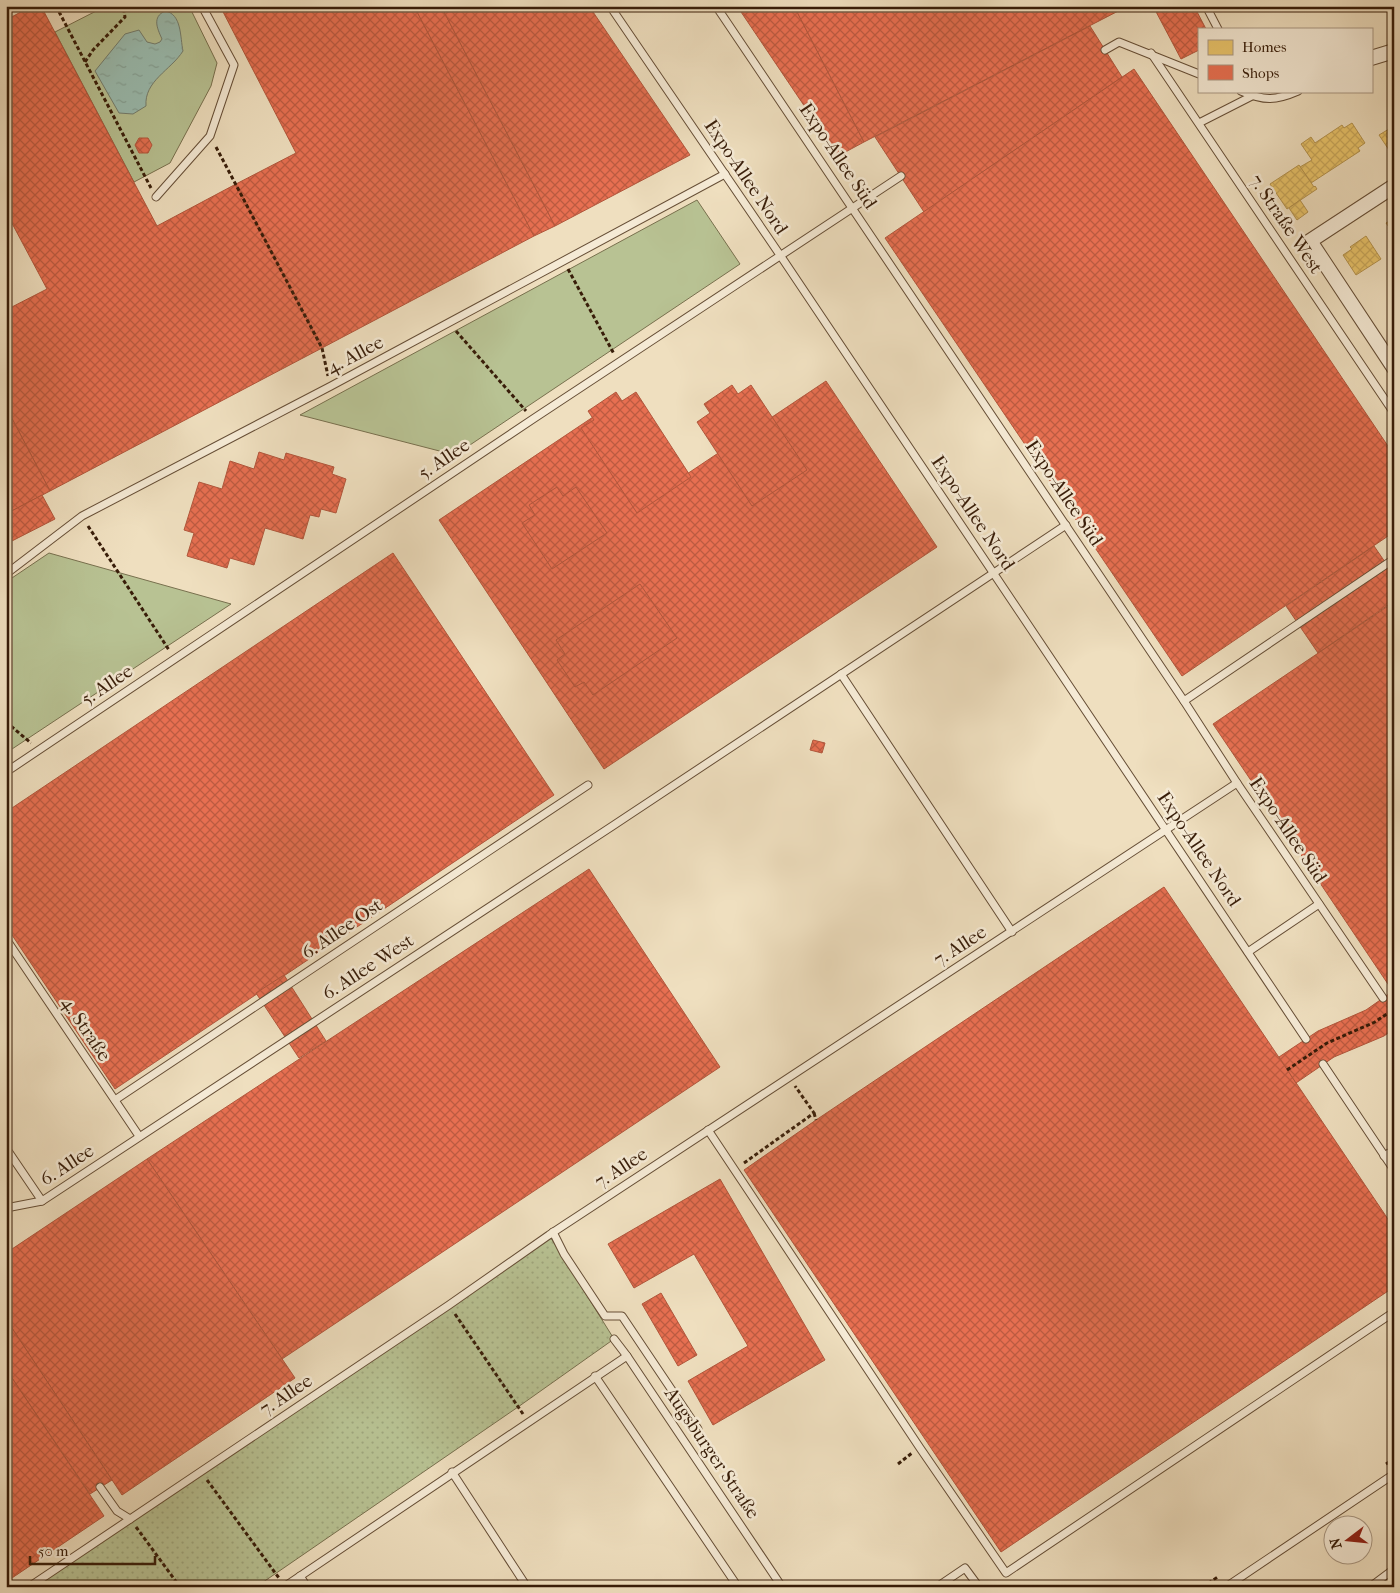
<svg xmlns="http://www.w3.org/2000/svg" width="1400" height="1593" font-family="'IM FELL French Canon',serif">
	<style>
		.grass { fill: url(#grass-dots); stroke: #78704e }
		.park { fill: #b8c293; stroke: #78704e }
		.water { fill: url(#water-ripples); stroke: #737d6e }
		.homes { fill: url(#homes-cross-hatch); stroke: #b4924d }
		.shops { fill: url(#shops-cross-hatch); stroke: #b2563b }
		.lines { fill: none; stroke-linecap: round; stroke-linejoin: round }
		.service-casing { stroke: #664e36; stroke-width: 9 }
		.minor-casing { stroke: #664e36; stroke-width: 16 }
		.path { stroke: #381d09; stroke-width: 3; stroke-dasharray: 4 2.5; stroke-linecap: butt }
		.service { stroke: #f5ead5; stroke-width: 7 }
		.minor { stroke: #f5ead5; stroke-width: 14 }
		.labels { text-anchor: middle; dominant-baseline: central; stroke-width: 5; stroke-linejoin: round; paint-order: stroke }
		.street-label { font-size: 19px; fill: #381d09; stroke: #f5ead5 }
	</style>
	<defs>
		<pattern id="grass-dots" width="8" height="8" patternUnits="userSpaceOnUse" patternTransform="scale(1.25)"><rect width="8" height="8" fill="#b8c293"/><path d="M2 2h.1M6 6h.1" fill="none" stroke="#9fa67d" stroke-width="1.8" stroke-linecap="round"/></pattern>
		<pattern id="water-ripples" width="26" height="14" patternUnits="userSpaceOnUse" patternTransform="scale(1.25)"><rect width="26" height="14" fill="#9abdb1"/><path d="M2 4q2-2 4 0t4 0M15 11q2-2 4 0t4 0" fill="none" stroke="#85a297"/></pattern>
		<pattern id="homes-cross-hatch" width="8" height="8" patternUnits="userSpaceOnUse" patternTransform="scale(1.25)"><rect width="8" height="8" fill="#e9c46a"/><path d="M0 0l8 8M0 8l8-8" fill="none" stroke="#c9a85b"/></pattern>
		<pattern id="shops-cross-hatch" width="8" height="8" patternUnits="userSpaceOnUse" patternTransform="scale(1.25)"><rect width="8" height="8" fill="#e76f51"/><path d="M0 0l8 8M0 8l8-8" fill="none" stroke="#bc5b41"/></pattern>
	</defs>
	<rect width="100%" height="100%" fill="#efdfbf"/>
	<filter id="stains"><feTurbulence type="fractalNoise" baseFrequency=".004" numOctaves="4"/><feColorMatrix values="0 0 0 0 .2 0 0 0 0 .09 0 0 0 0 .02 0 0 0 .5 -.17"/></filter>
	<radialGradient id="worn" r=".72"><stop offset=".6" stop-color="#630" stop-opacity="0"/><stop offset="1" stop-color="#630" stop-opacity=".3"/></radialGradient>
	<polygon class="grass" points="549,1235 614,1339 518,1407 256,1587 29,1587"/>
	<g class="park">
		<polygon points="106,6 189,6 217,63 211,86 170,163 134,182 55,32"/>
		<polygon points="697,200 740,264 455,455 300,415"/>
		<polygon points="49,553 231,604 6,753 6,582"/>
	</g>
	<path class="water" d="M165,11c17,3 15,26 18,40 -12,19 -39,30 -37,55l-13,8 -14,-1 -24,-42 30,-37 14,-4 8,12 8,2 5,-2 2,-3c-5,-11 -10,-22 3,-28z"/>
	<g class="homes">
		<polygon points="1352,123 1365,143 1358,148 1360,151 1311,183 1300,167 1312,160 1301,144 1311,137 1315,143 1342,125 1344,128"/>
		<polygon points="1394,126 1394,156 1393,156 1379,135"/>
		<polygon points="1299,165 1314,187 1315,186 1317,189 1287,209 1270,184"/>
		<polygon points="1300,200 1308,212 1297,220 1289,208"/>
		<polygon points="1394,218 1394,241 1388,232 1391,230 1386,223"/>
		<polygon points="1366,236 1381,259 1356,275 1343,255 1352,249 1350,247"/>
	</g>
	<g class="shops">
		<polygon points="32,6 41,6 157,226 236,184 322,348 50,491 6,407 6,310 47,289 6,212 6,20"/>
		<polygon points="220,6 414,6 534,236 322,348 236,184 296,153"/>
		<polygon points="414,6 441,6 555,226 534,236"/>
		<polygon points="441,6 589,6 690,155 555,226"/>
		<polygon points="737,6 794,6 864,142 838,156"/>
		<polygon points="794,6 1128,6 864,142"/>
		<polygon points="1153,6 1194,6 1206,29 1199,29 1199,50 1181,59"/>
		<polygon points="1090,26 1122,77 924,212 875,137"/>
		<polygon points="1134,69 1394,455 1394,532 1182,676 885,238"/>
		<polygon points="139,138 148,138 152,145 148,153 139,153 135,145"/>
		<polygon points="826,381 937,547 604,769 439,520 605,409 660,492"/>
		<polygon points="732,385 738,394 751,385 807,470 752,506 697,422 710,413 704,404"/>
		<polygon points="616,392 622,401 636,392 691,477 637,513 581,428 594,420 588,411"/>
		<polygon points="6,407 50,491 6,514"/>
		<polygon points="259,452 284,460 286,453 334,467 332,474 346,479 336,513 321,509 319,517 310,515 303,539 265,528 254,565 230,558 227,568 187,556 194,533 184,530 199,482 222,489 230,461 254,469"/>
		<polygon points="557,487 563,496 576,487 607,533 552,569 522,523 535,515 529,505"/>
		<polygon points="42,495 55,519 6,544 6,514"/>
		<polygon points="1374,546 1394,575 1394,601 1318,653 1286,606"/>
		<polygon points="393,553 554,795 115,1089 6,926 6,812"/>
		<polygon points="640,584 677,638 593,695 584,682 575,687 557,660 565,654 556,640"/>
		<polygon points="1394,602 1394,993 1213,724"/>
		<polygon points="813,740 825,743 822,753 810,750"/>
		<polygon points="589,869 720,1067 282,1359 147,1159"/>
		<polygon points="1164,887 1394,1228 1394,1287 1001,1552 744,1170 816,1120"/>
		<polygon points="284,975 326,1041 299,1058 256,993"/>
		<polygon points="1393,991 1394,1029 1384,1036 1334,1057 1296,1083 1279,1057 1318,1031 1366,1010"/>
		<polygon points="147,1159 295,1378 122,1495 6,1319 6,1253"/>
		<polygon points="720,1179 825,1360 713,1425 688,1381 748,1346 694,1254 634,1288 608,1244"/>
		<polygon points="661,1293 697,1355 678,1366 642,1304"/>
		<polygon points="6,1319 112,1480 90,1494 6,1369"/>
		<polygon points="6,1369 104,1516 6,1582"/>
	</g>
	<g class="lines">
		<defs>
			<g id="service">
				<polyline points="610,6 780,255 1306,1039"/>
				<polyline points="716,6 1184,701 1237,783 1383,998"/>
				<polyline points="1206,6 1218,29"/>
				<polyline points="1105,50 1119,42 1199,74"/>
				<polyline points="1151,53 1394,413"/>
				<path d="M1241,91c23,10 34,10 57,0"/>
				<polyline points="1199,123 1252,96 1250,91"/>
				<polyline points="156,197 210,136 234,65 202,6"/>
				<polyline points="6,574 82,516 331,386 725,174"/>
				<polyline points="841,674 1012,932"/>
				<polyline points="1184,701 1394,559"/>
				<polyline points="6,772 533,419 901,176"/>
				<polyline points="6,939 139,1136"/>
				<polyline points="1248,952 1319,904"/>
				<polyline points="1323,1064 1394,1170"/>
				<polyline points="115,1100 588,785"/>
				<polyline points="708,1130 920,1448 1006,1573 1394,1312"/>
				<polyline points="6,1148 42,1201"/>
				<polyline points="1384,1156 1394,1150"/>
				<polyline points="6,1208 42,1201 614,825 1066,525"/>
				<polyline points="553,1232 564,1254 605,1316 622,1316 698,1429"/>
				<polyline points="614,1339 627,1356 782,1587"/>
				<polyline points="595,1376 738,1587"/>
				<polyline points="452,1472 527,1587"/>
				<polyline points="100,1487 117,1511 130,1519"/>
				<polyline points="300,1576 307,1587"/>
				<polyline points="29,1587 449,1305 549,1235 1237,783"/>
				<polyline points="284,1587 627,1356"/>
				<polyline points="937,1587 965,1568 979,1587"/>
				<polyline points="1226,1587 1394,1474"/>
				<polyline points="1370,1587 1394,1569"/>
			</g>
			<g id="minor">
				<polyline points="1371,58 1394,51"/>
				<polyline points="1394,186 1310,241 1394,368"/>
			</g>
		</defs>
		<use href="#service" class="service-casing"/>
		<use href="#minor" class="minor-casing"/>
		<g class="path">
			<polyline points="56,6 151,188"/>
			<polyline points="85,62 93,50 125,17 123,6"/>
			<polyline points="216,147 322,348 328,376"/>
			<polyline points="568,269 614,354"/>
			<polyline points="456,331 526,411"/>
			<polyline points="88,526 169,650"/>
			<polyline points="6,722 31,743"/>
			<polyline points="1287,1070 1327,1043 1375,1022 1394,1009"/>
			<polyline points="814,1113 816,1120"/>
			<polyline points="744,1163 814,1113 795,1086"/>
			<polyline points="455,1314 523,1414"/>
			<polyline points="898,1464 912,1453"/>
			<polyline points="1386,1464 1394,1459"/>
			<polyline points="207,1480 279,1578"/>
			<polyline points="136,1527 180,1587"/>
			<polyline points="1203,1587 1219,1576"/>
		</g>
		<use href="#service" class="service"/>
		<use href="#minor" class="minor"/>
	</g>
	<g class="labels">
		<g class="street-label">
			<text transform="translate(838 156) rotate(56)">Expo-Allee Süd</text>
			<text transform="translate(746 177) rotate(56)">Expo-Allee Nord</text>
			<text transform="translate(1286 224) rotate(56)">7. Straße West</text>
			<text transform="translate(355 355) rotate(-28)">4. Allee</text>
			<text transform="translate(444 459) rotate(-34)">5. Allee</text>
			<text transform="translate(1064 493) rotate(56)">Expo-Allee Süd</text>
			<text transform="translate(973 513) rotate(56)">Expo-Allee Nord</text>
			<text transform="translate(107 685) rotate(-34)">5. Allee</text>
			<text transform="translate(1288 830) rotate(56)">Expo-Allee Süd</text>
			<text transform="translate(1199 849) rotate(56)">Expo-Allee Nord</text>
			<text transform="translate(342 929) rotate(-34)">6. Allee Ost</text>
			<text transform="translate(960 946) rotate(-33)">7. Allee</text>
			<text transform="translate(368 967) rotate(-33)">6. Allee West</text>
			<text transform="translate(86 1029) rotate(56)">4. Straße</text>
			<text transform="translate(67 1165) rotate(-33)">6. Allee</text>
			<text transform="translate(621 1168) rotate(-33)">7. Allee</text>
			<text transform="translate(286 1395) rotate(-34)">7. Allee</text>
			<text transform="translate(712 1453) rotate(56)">Augsburger Straße</text>
		</g>
	</g>
	<rect width="1400" height="1593" fill="none" stroke="#efdfbf" stroke-width="25"/>
	<rect x="8" y="8" width="1385" height="1578" fill="none" stroke="#381d09" stroke-width="2.5"/>
	<rect x="12" y="12" width="1375" height="1568" fill="none" stroke="#381d09"/>
	<rect x="1198" y="28" width="175" height="65" fill="#f5ead5" stroke="#a99883"/>
	<rect x="1208" y="40" width="25" height="15" fill="#e9c46a" stroke="#a99883"/>
	<text x="1242" y="52" font-size="15" fill="#381d09">Homes</text>
	<rect x="1208" y="65" width="25" height="15" fill="#e76f51" stroke="#a99883"/>
	<text x="1242" y="78" font-size="15" fill="#381d09">Shops</text>
	<g transform="translate(1348 1540) rotate(254)"><circle r="24" fill="#f5ead5" stroke="#a99883"/>
	<path d="M0-4L9 19L0 12L-9 19Z" fill="#8f2418"/>
	<text y="-8" font-size="14" font-weight="bold" text-anchor="middle" fill="#381d09">N</text>
	</g>
	<path d="M30 1556v8h125v-8" fill="none" stroke="#381d09" stroke-width="2.5"/>
	<text x="38" y="1556" font-size="15" fill="#381d09" stroke="#f5ead5" stroke-width="4" paint-order="stroke">50 m</text>
	<rect width="100%" height="100%" filter="url(#stains)"/>
	<rect width="100%" height="100%" fill="url(#worn)"/>
</svg>
